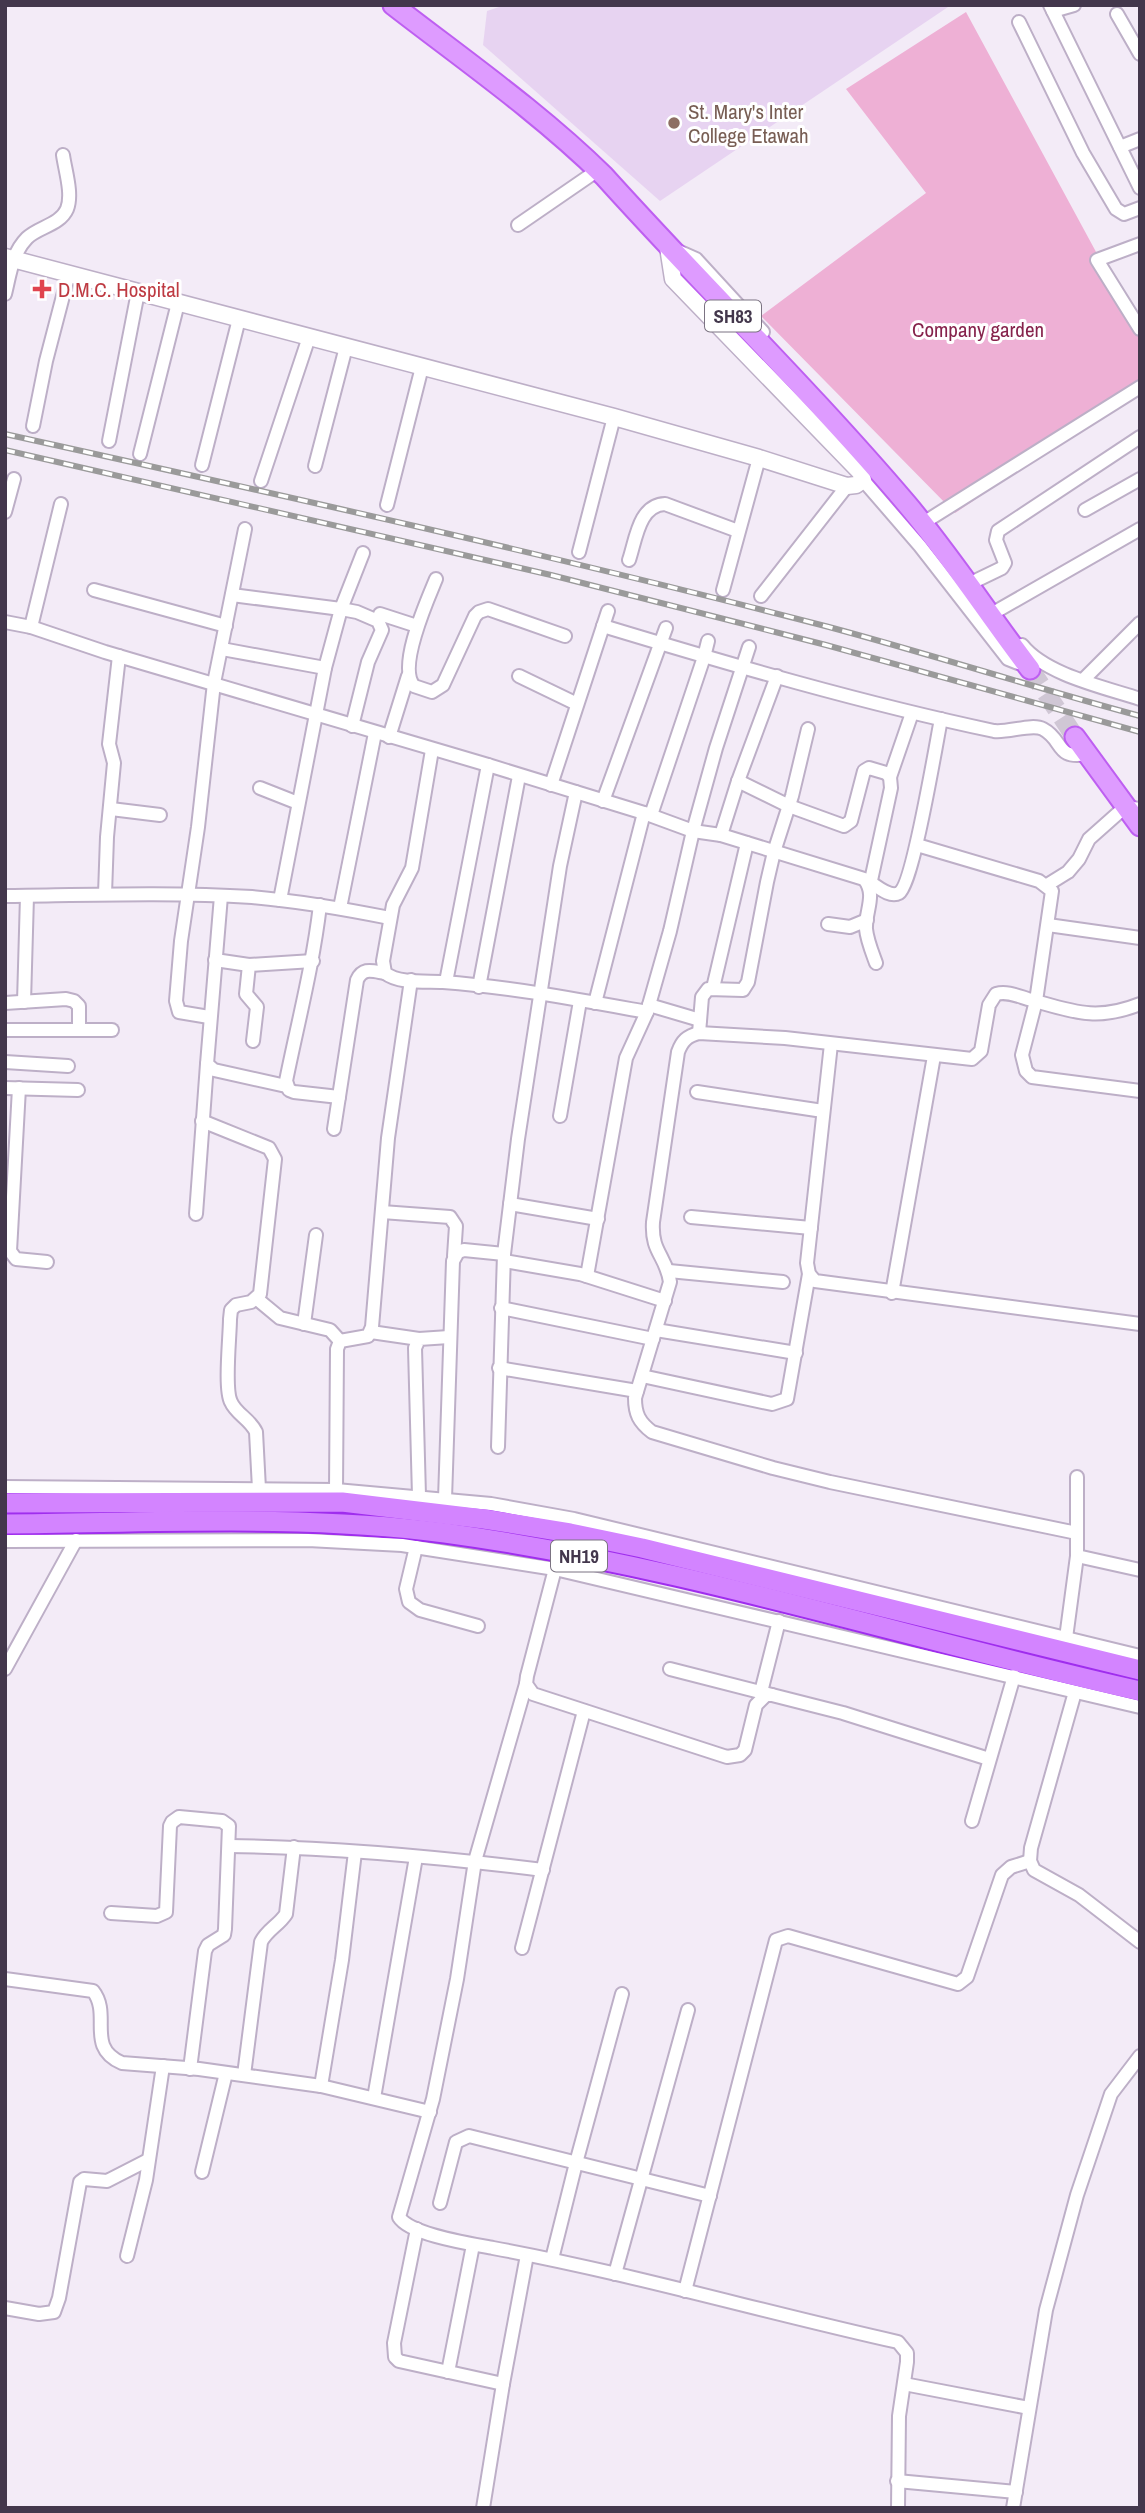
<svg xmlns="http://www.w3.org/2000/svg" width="1145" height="2513" font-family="'Archivo Narrow',sans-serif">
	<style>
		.education { fill: #e7d3f1 }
		.green { fill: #eeb0d5 }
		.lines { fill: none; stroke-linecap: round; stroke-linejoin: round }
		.primary-tunnel { stroke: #d0c7d5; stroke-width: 19; stroke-dasharray: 19 10; stroke-linecap: butt }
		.minor-casing { stroke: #bdafc7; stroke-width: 16 }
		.tertiary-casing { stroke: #bdafc7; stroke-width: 19 }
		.primary-casing { stroke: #be5ff1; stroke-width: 23 }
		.trunk-casing { stroke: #9f2dee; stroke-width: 23 }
		.minor { stroke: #fff; stroke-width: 12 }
		.tertiary { stroke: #fff; stroke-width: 16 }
		.primary { stroke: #de9bff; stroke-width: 19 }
		.trunk { stroke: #d384ff; stroke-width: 19 }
		.rail-casing { stroke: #9a9a9a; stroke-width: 6 }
		.rail { stroke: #fff; stroke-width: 3.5; stroke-dasharray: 10; stroke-linecap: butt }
		.education-dot { fill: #8d6e63; stroke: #fff; stroke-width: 2.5 }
		.health-dot { fill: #e0444e; stroke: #fff; stroke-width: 2.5 }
		.labels { text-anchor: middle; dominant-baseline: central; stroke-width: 6; stroke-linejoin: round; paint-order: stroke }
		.shield { fill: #fff; stroke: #7b7382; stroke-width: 2 }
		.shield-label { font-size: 19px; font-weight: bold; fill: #43374c }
		.education-label { font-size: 21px; fill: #785e54; stroke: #fff; text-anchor: start }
		.health-label { font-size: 21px; fill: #be3a42; stroke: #fff; text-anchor: start }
		.park-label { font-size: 21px; fill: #86234c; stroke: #fff }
	</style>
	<rect width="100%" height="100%" fill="#f3ebf7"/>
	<polygon class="education" points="505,5 951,5 660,201 483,45 487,11"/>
	<polygon class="green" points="966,12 1140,333 1140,390 955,513 761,316 926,193 846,89"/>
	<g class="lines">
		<polyline class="primary-tunnel" points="1030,669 1075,737"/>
		<defs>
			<g id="minor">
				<polyline points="1050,5 1140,188"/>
				<polyline points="1053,11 1074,5"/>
				<polyline points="1117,14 1140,54"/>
				<polyline points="1019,22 1083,153 1116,209 1124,214 1140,208"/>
				<polyline points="1120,147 1140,139"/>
				<polyline points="518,225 598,170"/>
				<polyline points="1140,244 1097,260 1140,329"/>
				<polyline points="678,251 696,259 763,332"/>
				<path d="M5,294c5,-20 7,-41 22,-56 11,-11 33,-13 40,-29 6,-15 -2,-39 -4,-54"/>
				<polyline points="33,426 46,361 69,273"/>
				<polyline points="109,441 138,292"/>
				<polyline points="140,454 178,303"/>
				<polyline points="202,465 239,319"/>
				<polyline points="315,466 346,347"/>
				<polyline points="863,480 920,546 1008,659 1018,663 1025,662"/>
				<polyline points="261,481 309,337"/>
				<polyline points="387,505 422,367"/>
				<polyline points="1085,510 1140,479"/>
				<polyline points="5,512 14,479"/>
				<polyline points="928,520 1140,387"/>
				<polyline points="579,552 614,417"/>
				<path d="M629,560c7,-21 10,-55 36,-56l73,27"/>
				<path d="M436,579c-9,22 -39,88 -22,107l18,6 11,-7 32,-69 4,-4 9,-3 77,27"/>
				<polyline points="973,582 1002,568 1005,563 996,540 998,531 1140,437"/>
				<polyline points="94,590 226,626"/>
				<polyline points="723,590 759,458"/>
				<polyline points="232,595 341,609 357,612 378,621 382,630 368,662 352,726"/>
				<polyline points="761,596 847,486"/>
				<polyline points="995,612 1140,529"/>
				<polyline points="380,614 417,626"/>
				<path d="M5,622l26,5 74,25 383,113 156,48 49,18 28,4 143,44c13,16 1,32 2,50 1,11 6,23 10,34"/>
				<path d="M603,626c129,39 259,77 391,105 14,2 38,-8 49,-2 21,11 12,31 44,25"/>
				<polyline points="31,627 61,504"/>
				<path d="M1022,645c24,30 82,42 118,54"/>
				<polyline points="222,649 325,668"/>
				<polyline points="519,676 577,704"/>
				<polyline points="1083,680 1140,623"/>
				<polyline points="389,737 408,676"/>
				<path d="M432,750l-20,118 -19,37 -10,56 2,12c14,11 41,8 58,9 68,5 137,18 204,30"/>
				<polyline points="890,777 912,713"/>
				<polyline points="738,781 789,806 844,826 851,821 864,771 869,768 886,773 890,777 891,788 870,885"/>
				<polyline points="551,785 608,611"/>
				<polyline points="260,788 298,803"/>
				<polyline points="603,801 666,628"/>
				<polyline points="111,809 160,815"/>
				<polyline points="651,815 704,657 708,641"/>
				<polyline points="721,835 738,781 777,676"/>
				<polyline points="917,845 1039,881 1052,891 1036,1001 1022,1055 1026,1071 1032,1077 1140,1091"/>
				<path d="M870,882c8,5 20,16 29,11 14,-9 37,-149 42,-174"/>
				<polyline points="1047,885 1068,872 1079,859 1089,839 1125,807 1140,809"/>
				<polyline points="105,894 107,837 114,763 109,744 119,656"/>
				<path d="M5,896c83,-1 165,-4 247,1 47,4 93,12 138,21"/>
				<polyline points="221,896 207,1064 214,1070 286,1086"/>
				<polyline points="280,900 325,668 341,609 363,553"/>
				<path d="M320,905c-7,60 -22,117 -34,176l3,9 5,2 45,5"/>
				<polyline points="340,908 375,733"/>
				<polyline points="828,924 850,927 867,920"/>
				<polyline points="1048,925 1140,938"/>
				<polyline points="215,960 249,965 313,961"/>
				<polyline points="249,965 246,994 257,1007 253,1041"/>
				<polyline points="446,982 488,765"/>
				<polyline points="479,987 519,776"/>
				<polyline points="713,988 747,843"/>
				<polyline points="24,1002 27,896"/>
				<polyline points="5,1003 66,999 74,1001 79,1006 79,1030"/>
				<polyline points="595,1003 644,813"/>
				<polyline points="649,1005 700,1020"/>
				<polyline points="209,1017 179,1012 176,1001 181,941 198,827 214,683 245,529"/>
				<polyline points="5,1030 112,1030"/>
				<polyline points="699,1033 702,997 708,989 743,990 748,982 767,882 774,852 792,796 808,729"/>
				<polyline points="831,1044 807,1263 809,1274 815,1281 1140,1324"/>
				<polyline points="5,1062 68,1066"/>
				<polyline points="5,1088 78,1090"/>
				<polyline points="19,1088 10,1251 16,1259 47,1262"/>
				<polyline points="697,1092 823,1111"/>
				<polyline points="560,1116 580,1001"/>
				<path d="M202,1121l67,27 6,11 -15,135 -9,8 -15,3 -5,5 -1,9c0,17 -6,70 1,83 5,12 19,17 25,30l3,57"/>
				<path d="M334,1129l23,-149c6,-13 15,-9 28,-7"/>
				<polyline points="510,1204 598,1219"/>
				<polyline points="382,1212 450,1217 456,1226 454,1256"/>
				<polyline points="196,1214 207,1064"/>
				<polyline points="691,1217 811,1228"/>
				<polyline points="504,1261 580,1274 665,1301"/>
				<polyline points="669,1271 783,1282"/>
				<polyline points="587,1276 626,1058 647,1012 670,931 693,831 716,748 749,647"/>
				<polyline points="892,1293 934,1056"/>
				<polyline points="257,1299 280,1318 330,1330 340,1341"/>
				<polyline points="501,1308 653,1339"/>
				<polyline points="304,1324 316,1235"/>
				<polyline points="656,1330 796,1353"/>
				<polyline points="371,1332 419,1339"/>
				<polyline points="499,1368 637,1391"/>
				<polyline points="642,1376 772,1404 787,1399 809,1274"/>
				<polyline points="498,1447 504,1254 518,1139 560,866 576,792"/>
				<polyline points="5,1487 336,1490 491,1504 574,1519 1140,1656"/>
				<polyline points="336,1490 337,1349 340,1341 368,1336 372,1327 388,1138 411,980"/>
				<polyline points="419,1496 415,1348 419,1339 449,1337"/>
				<polyline points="445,1499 453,1261 458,1252 464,1250 504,1254"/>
				<path d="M1077,1533l-247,-51 -57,-14 -121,-36c-13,-10 -17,-18 -17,-34l35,-116c-4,-27 -19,-29 -17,-60l25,-170c4,-11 9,-16 21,-19l86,5 187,21 9,-8 8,-46 7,-11c11,-3 22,2 32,5 44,12 67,23 112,5"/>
				<polyline points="5,1541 308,1540 402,1545 555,1569 1140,1707"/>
				<polyline points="416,1547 406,1589 409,1602 420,1610 478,1626"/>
				<polyline points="1077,1556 1140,1570"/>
				<polyline points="555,1569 527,1676 526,1684 533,1694 727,1757 740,1755 745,1750 756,1705 766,1695 772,1695 843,1713 989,1759"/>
				<polyline points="1066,1638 1077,1556 1077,1477"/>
				<polyline points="5,1669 76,1540"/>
				<polyline points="670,1669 772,1695"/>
				<path d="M526,1684l-51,177 -18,118 -24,120 -34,118c11,18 73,27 94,31 136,25 270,64 405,94l9,11v9l-8,54 -1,92"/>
				<polyline points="761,1692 779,1621"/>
				<polyline points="1075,1692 1031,1848 1030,1861 1034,1870 1079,1895 1140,1942"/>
				<polyline points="972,1821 1014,1676"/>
				<path d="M229,1846c105,1 210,11 314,24"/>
				<polyline points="111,1913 157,1916 166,1912 170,1826 172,1822 179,1817 222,1821 229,1826 225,1929 224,1935 208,1945 205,1951 190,2069"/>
				<polyline points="522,1948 584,1711"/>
				<path d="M5,1979l88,12c19,24 -8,56 29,72l77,6 122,17 109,26"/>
				<path d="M244,2075l17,-133c6,-12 18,-17 25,-28l8,-67"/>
				<polyline points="321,2086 342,1960 355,1852"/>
				<polyline points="374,2098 416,1857"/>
				<polyline points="202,2172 226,2073"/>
				<polyline points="440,2203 456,2142 469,2136 710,2196"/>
				<polyline points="417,2229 394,2343 395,2357 399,2361 503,2384"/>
				<polyline points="127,2256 146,2180 163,2066"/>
				<polyline points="552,2259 576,2163 622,1994"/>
				<polyline points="615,2274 688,2010"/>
				<polyline points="685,2291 776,1940 788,1936 958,1984 967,1977 1002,1875 1011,1867 1030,1861"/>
				<polyline points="5,2308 39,2314 54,2312 59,2298 80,2182 84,2179 107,2181 148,2160"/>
				<polyline points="448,2372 473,2245"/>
				<polyline points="904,2384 1029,2408"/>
				<polyline points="897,2481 1016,2492"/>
				<polyline points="483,2508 503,2384 527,2255"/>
				<polyline points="1013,2508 1046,2310 1077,2195 1111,2094 1140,2056"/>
			</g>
			<polyline id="tertiary" points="5,257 614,417 759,458 847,486 856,485 863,480 860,472 673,279 668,247"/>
			<g id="primary">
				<path d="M393,5c71,55 147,108 211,171 99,110 206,214 302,327 45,53 82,111 124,166"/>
				<polyline points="1075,737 1140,826"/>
			</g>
			<g id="trunk">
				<polyline points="5,1503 342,1502 484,1519 570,1533 642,1548 1140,1670"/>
				<path d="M5,1524c145,-1 296,-10 440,9 236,32 463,106 695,158"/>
			</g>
		</defs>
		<use href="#minor" class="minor-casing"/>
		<use href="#tertiary" class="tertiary-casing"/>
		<use href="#primary" class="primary-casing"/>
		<use href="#trunk" class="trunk-casing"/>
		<use href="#minor" class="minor"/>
		<use href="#tertiary" class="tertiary"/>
		<use href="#primary" class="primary"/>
		<use href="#trunk" class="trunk"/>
		<defs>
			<g id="rail">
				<path d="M5,434c276,61 551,122 824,193 104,28 207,61 311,89"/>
				<polyline points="5,450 551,575 826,645 1140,732"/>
			</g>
		</defs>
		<use href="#rail" class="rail-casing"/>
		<use href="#rail" class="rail"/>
	</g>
	<circle class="education-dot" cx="674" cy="123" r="7"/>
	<path class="health-dot" d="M38.5 278.5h7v7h7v7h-7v7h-7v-7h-7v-7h7z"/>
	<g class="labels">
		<g class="shield">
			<rect x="705" y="300.5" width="56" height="31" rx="5"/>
			<rect x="551" y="1540.5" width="56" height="31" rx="5"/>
		</g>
		<g class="shield-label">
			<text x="733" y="316">SH83</text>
			<text x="579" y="1556">NH19</text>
		</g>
		<g class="education-label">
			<text x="688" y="111">St. Mary's Inter<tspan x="688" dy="24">College Etawah</tspan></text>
		</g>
		<g class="health-label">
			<text x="58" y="289">D.M.C. Hospital</text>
		</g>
		<g class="park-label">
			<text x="978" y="329">Company garden</text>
		</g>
	</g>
	<rect width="1145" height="2513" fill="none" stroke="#43374c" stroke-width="14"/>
</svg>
